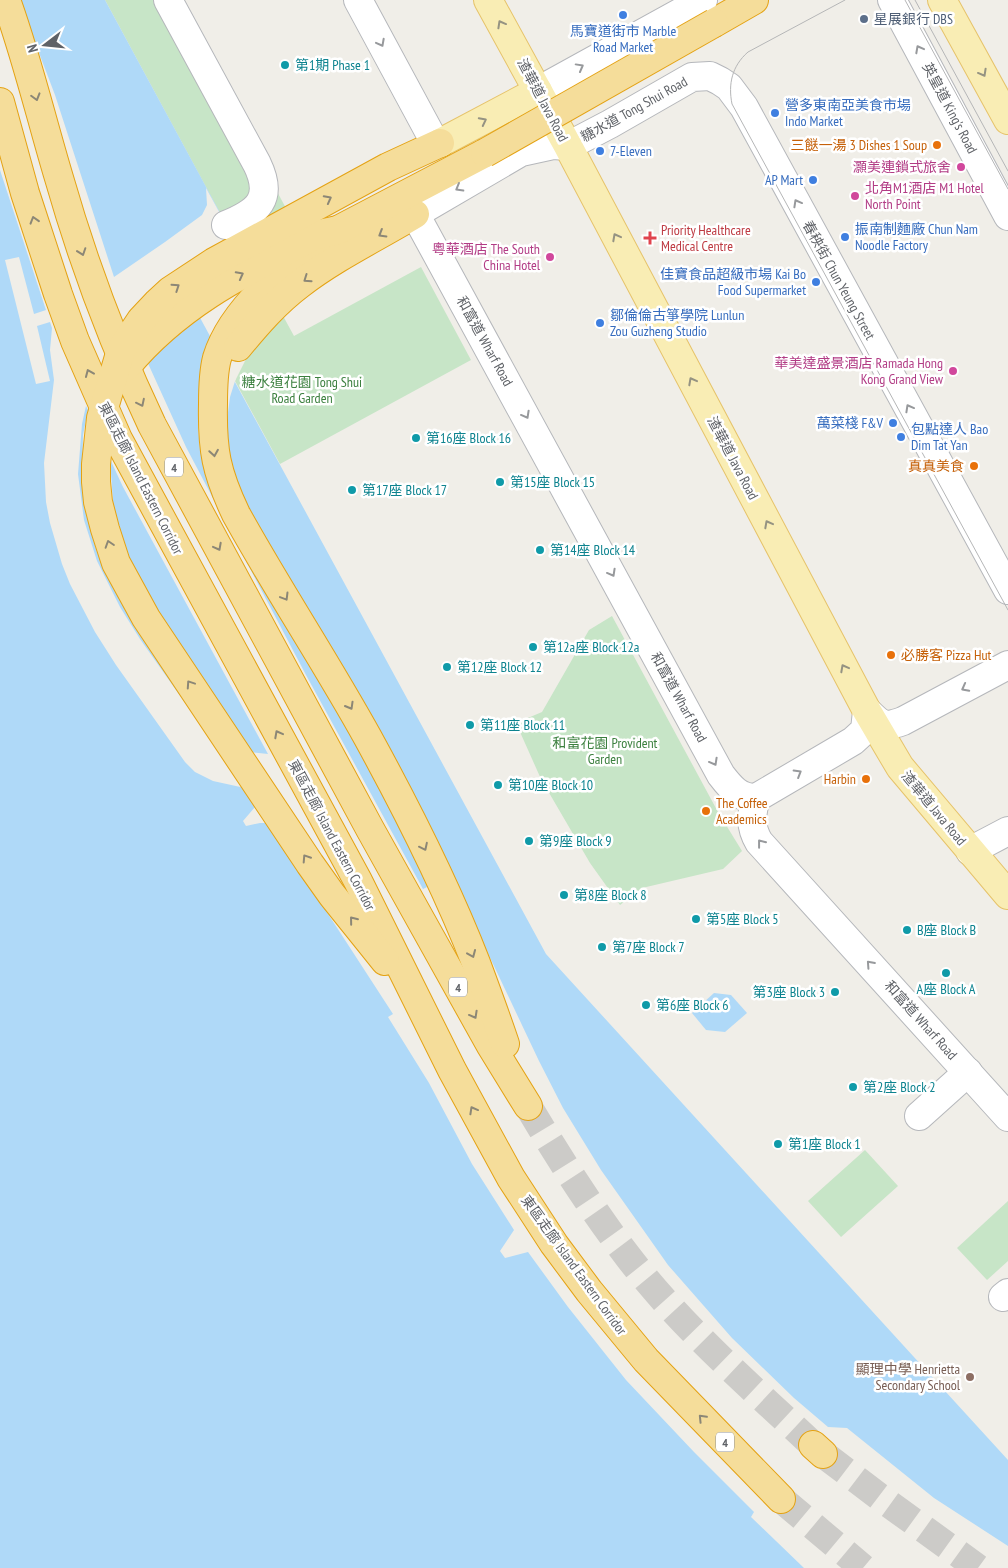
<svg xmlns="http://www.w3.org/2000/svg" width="1008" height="1568" font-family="'PT Sans Narrow','Noto Sans TC',sans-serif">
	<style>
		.green { fill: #c7e5c7 }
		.water { fill: #afd9f8 }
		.pier { fill: #f0eee8; fill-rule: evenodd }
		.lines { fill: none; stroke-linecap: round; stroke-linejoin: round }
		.highway-tunnel { stroke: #cccbc8; stroke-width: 28; stroke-dasharray: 28 14; stroke-linecap: butt }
		.minor-casing { stroke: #b5b7bb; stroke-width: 30 }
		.major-casing { stroke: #e6c36a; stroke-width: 30 }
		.highway-casing { stroke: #e4a213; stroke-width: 30 }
		.minor { stroke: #fff; stroke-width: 28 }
		.major { stroke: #f9edb4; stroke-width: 28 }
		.highway { stroke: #f5dd9a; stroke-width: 28 }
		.tram { stroke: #b5b6b7; stroke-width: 1 }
		.highway-bridge-casing { stroke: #e4a213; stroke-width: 30; stroke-linecap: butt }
		.highway-bridge { stroke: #f5dd9a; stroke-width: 28 }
		.oneway { stroke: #959382 }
		.oneway2 { stroke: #97999c }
		.oneway3 { stroke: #8c8776 }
		.shop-dot { fill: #3f7fe0; stroke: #fff; stroke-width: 2 }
		.service-dot { fill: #5c6f8a; stroke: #fff; stroke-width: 2 }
		.culture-dot { fill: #0f9aa8; stroke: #fff; stroke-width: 2 }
		.food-dot { fill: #e8710a; stroke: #fff; stroke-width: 2 }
		.hotel-dot { fill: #d1479c; stroke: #fff; stroke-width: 2 }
		.health-dot { fill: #e0444e; stroke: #fff; stroke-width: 2 }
		.education-dot { fill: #8d6e63; stroke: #fff; stroke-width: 2 }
		.labels { text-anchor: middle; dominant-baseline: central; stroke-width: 5; stroke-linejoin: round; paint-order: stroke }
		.shield { fill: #fff; stroke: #8f9195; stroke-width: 1 }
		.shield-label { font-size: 12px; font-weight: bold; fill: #5f6267 }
		.service-label { font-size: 14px; fill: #4e5e75; stroke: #fff; text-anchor: start }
		.shop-label { font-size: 14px; fill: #366cbe; stroke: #fff; text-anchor: start }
		.culture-label { font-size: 14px; fill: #0d838f; stroke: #fff; text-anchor: start }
		.street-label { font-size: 14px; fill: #5f6267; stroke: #fff }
		.food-label { font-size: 14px; fill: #c56008; stroke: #fff; text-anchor: end }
		.hotel-label { font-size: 14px; fill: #b23c85; stroke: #fff; text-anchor: end }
		.health-label { font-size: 14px; fill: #be3a42; stroke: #fff; text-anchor: start }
		.park-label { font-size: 14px; fill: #3c803f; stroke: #fff }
		.education-label { font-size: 14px; fill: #785e54; stroke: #fff; text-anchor: end }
	</style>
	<rect width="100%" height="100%" fill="#f0eee8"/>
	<g class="green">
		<polygon points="105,0 173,0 287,210 234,239"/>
		<polygon points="421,267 471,360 280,464 235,381 251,349 282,314 294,336"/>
		<polygon points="612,616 718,812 742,851 723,869 642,888 620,905 590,863 541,779 516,723 542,712 589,630"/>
		<polygon points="865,1150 898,1186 841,1237 808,1201"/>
		<polygon points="1008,1201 1008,1261 987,1280 957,1248"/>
	</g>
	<g class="water">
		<polygon points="0,0 105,0 244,257 198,314 546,954 1008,1460 1008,1568 0,1568"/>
		<polygon points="714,993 731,995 747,1013 725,1032 706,1030 692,1013"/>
	</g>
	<path class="pier" d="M0,0h19l36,95 59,182 51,-35 37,-27 5,-10 -1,-17 28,51 -2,51 -86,69 40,88 120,228 117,214 6,-3 -39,-81 -183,-328 -7,-27 -2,-23v-24l3,-27 14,-37 21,39 -6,19 -4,31 5,41 11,28 208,376 89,188 24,47 38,62 67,95 64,73 62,60 34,29 19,1 87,70 74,48v22h-204l-53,-51 3,-5 -60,-60 -68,-72 -58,-73 -40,-55 -23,6 -5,-7 14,-21 -42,-66 -43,-81 -41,-66 5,-3 -124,-191h-9l-14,3 -3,-5 12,-14 1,-4 -11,-15 -32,-7 -18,-9 -10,-10 -69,-97 -21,-33 -25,-48 -8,-20 -12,-41 -4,-21 -2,-39 10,-83 -4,-30 2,-22 -2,-6 -13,4 13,55 -14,3 -31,-124 14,-3 15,57 12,-4 -46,-140zM86,406l2,4 -5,25 -1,49 2,22 13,46 6,15 24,45 87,132 -74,-105 -20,-32 -23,-46 -13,-41 -6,-46 4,-50zM110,459l13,28 145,267 -18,-2 -103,-155 -20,-43 -5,-15 -9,-37z"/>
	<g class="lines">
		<g class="highway-tunnel">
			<path d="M528,1106c31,52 64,104 101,152 53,69 120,127 184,187"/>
			<polyline points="823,1454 885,1501 978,1568"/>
			<polyline points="781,1499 863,1568"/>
		</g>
		<defs>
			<g id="minor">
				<path d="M168,0l89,164c17,35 1,48 -31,61"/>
				<polyline points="358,0 433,139 440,143"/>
				<polyline points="892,0 1008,216"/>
				<polyline points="538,91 703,0"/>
				<path d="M867,711c14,14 17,17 36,10l105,-56"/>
				<path d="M756,798c-17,0 -25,-10 -35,-23l-306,-561 106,-62 32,-7 15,1 42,-22 82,-47 18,-1 10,5 9,6 15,20 264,483"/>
				<path d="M756,798c-5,17 -6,29 3,44l249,275"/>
				<polyline points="756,798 853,741 865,730 867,711"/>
				<polyline points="970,851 1008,831"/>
				<polyline points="919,1116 968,1072"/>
				<polyline points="1003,1297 1008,1293"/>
			</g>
			<g id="major">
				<polyline points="488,0 568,146 867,711 900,767 1008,895"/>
				<polyline points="942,0 1008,120"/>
				<polyline points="440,143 538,91"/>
			</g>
			<g id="highway">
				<path d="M6,0c21,58 35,118 53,178 24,84 55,167 93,247l218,404 121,217 37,60"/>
				<polyline points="714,23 754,0"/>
				<polyline points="0,102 25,193 58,294 75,341 118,439 358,881 452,1070 511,1178 554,1244 589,1291 646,1360 781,1499"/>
				<path d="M338,230c-22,23 -51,37 -75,59 -19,19 -38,43 -46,69 -4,15 -4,31 -4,46 -1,46 3,68 23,110 42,76 90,148 132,224 40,73 78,148 108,225 10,27 20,54 29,81"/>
				<path d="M238,347c19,-23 38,-45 62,-63 35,-27 77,-47 115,-70"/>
				<path d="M126,367c50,-61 116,-94 184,-129l10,-4 18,-4 147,-77"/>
				<polyline points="385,961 332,895 310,864 146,618 116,563 105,529 98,502 96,482 96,464 101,418 121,350 141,320 157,303 170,291 214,262 388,167 440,143"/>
				<polyline points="813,1445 823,1454"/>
			</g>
		</defs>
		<use href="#minor" class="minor-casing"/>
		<use href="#major" class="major-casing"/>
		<use href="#highway" class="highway-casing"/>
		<use href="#minor" class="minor"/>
		<use href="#major" class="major"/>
		<use href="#highway" class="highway"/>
		<g class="tram">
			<path d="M845,0l-97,52c-16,14 -20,32 -16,52l276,506"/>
			<polyline points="905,0 1008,189"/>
			<polyline points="915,0 1008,171"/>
		</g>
		<defs>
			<polyline id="highway-bridge" points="485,153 714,23"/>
		</defs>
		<use href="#highway-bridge" class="highway-bridge-casing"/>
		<use href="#highway-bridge" class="highway-bridge"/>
	</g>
	<defs><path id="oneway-chevron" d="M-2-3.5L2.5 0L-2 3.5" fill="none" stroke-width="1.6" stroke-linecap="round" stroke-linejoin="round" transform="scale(1.25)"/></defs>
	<g class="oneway">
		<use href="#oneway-chevron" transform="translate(501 24) rotate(-119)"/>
		<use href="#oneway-chevron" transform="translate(983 73) rotate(61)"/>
		<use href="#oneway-chevron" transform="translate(483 121) rotate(-27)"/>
		<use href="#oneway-chevron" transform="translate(616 237) rotate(-118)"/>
		<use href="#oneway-chevron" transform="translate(692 381) rotate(-118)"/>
		<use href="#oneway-chevron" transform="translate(768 524) rotate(-118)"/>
		<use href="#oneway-chevron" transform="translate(844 668) rotate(-118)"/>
	</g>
	<g class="oneway2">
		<use href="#oneway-chevron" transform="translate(381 43) rotate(62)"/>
		<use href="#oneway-chevron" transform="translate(919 49) rotate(-118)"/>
		<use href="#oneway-chevron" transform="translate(580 67) rotate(-29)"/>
		<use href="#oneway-chevron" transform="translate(459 188) rotate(150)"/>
		<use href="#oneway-chevron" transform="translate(797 203) rotate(-119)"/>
		<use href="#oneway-chevron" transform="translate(909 408) rotate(-119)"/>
		<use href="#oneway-chevron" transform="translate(526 415) rotate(61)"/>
		<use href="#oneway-chevron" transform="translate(612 573) rotate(61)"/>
		<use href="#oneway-chevron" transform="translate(965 688) rotate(152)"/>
		<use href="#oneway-chevron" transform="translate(714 762) rotate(61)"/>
		<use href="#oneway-chevron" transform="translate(798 773) rotate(-31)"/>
		<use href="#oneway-chevron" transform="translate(761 843) rotate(-128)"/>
		<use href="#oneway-chevron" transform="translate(870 964) rotate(-132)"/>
	</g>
	<g class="oneway3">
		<use href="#oneway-chevron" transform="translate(36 97) rotate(74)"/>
		<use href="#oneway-chevron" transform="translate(328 199) rotate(-28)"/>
		<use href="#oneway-chevron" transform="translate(34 220) rotate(-107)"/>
		<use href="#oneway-chevron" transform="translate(382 234) rotate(149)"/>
		<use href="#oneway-chevron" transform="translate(82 252) rotate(71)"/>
		<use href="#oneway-chevron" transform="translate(240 275) rotate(-28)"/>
		<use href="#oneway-chevron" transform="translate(307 279) rotate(145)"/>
		<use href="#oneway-chevron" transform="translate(176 287) rotate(-34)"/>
		<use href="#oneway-chevron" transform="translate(89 373) rotate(-113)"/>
		<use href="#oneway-chevron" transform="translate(141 403) rotate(64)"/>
		<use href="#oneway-chevron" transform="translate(214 453) rotate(81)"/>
		<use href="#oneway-chevron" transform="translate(109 544) rotate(-108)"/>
		<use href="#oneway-chevron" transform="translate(218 547) rotate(62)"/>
		<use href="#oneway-chevron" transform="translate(285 597) rotate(59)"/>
		<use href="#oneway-chevron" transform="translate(190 684) rotate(-124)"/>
		<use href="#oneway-chevron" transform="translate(350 706) rotate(60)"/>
		<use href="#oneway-chevron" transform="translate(278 734) rotate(-118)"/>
		<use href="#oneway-chevron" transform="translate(424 847) rotate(64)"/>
		<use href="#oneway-chevron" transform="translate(306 858) rotate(-123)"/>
		<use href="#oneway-chevron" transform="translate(353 920) rotate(-129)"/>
		<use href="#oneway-chevron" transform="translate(472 954) rotate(67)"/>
		<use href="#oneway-chevron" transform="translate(474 1015) rotate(61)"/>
		<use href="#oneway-chevron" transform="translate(473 1110) rotate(-119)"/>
		<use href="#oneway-chevron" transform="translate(702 1418) rotate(-134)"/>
	</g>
	<g class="shop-dot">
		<circle cx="623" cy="15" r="5"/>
		<circle cx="775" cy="113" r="5"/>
		<circle cx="600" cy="151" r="5"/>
		<circle cx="813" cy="180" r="5"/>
		<circle cx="845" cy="237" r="5"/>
		<circle cx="816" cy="282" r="5"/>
		<circle cx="600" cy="323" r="5"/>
		<circle cx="893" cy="423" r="5"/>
		<circle cx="901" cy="437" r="5"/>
	</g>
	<circle class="service-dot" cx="864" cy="19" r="5"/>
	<g class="culture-dot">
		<circle cx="285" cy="65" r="5"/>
		<circle cx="416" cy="438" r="5"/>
		<circle cx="500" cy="482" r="5"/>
		<circle cx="352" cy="490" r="5"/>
		<circle cx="540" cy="550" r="5"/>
		<circle cx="533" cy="647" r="5"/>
		<circle cx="447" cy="667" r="5"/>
		<circle cx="470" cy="725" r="5"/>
		<circle cx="498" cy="785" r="5"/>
		<circle cx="529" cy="841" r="5"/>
		<circle cx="564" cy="895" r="5"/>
		<circle cx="696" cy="919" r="5"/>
		<circle cx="907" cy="930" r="5"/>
		<circle cx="602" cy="947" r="5"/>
		<circle cx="946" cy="973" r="5"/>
		<circle cx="835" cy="992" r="5"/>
		<circle cx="646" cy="1005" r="5"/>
		<circle cx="853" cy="1087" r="5"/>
		<circle cx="778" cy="1144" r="5"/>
	</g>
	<g class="food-dot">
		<circle cx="937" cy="145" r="5"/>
		<circle cx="974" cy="466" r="5"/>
		<circle cx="891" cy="655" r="5"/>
		<circle cx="866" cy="779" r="5"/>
		<circle cx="706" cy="811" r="5"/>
	</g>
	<g class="hotel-dot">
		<circle cx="961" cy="167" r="5"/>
		<circle cx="855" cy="196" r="5"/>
		<circle cx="550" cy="257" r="5"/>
		<circle cx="953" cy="371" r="5"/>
	</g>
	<path class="health-dot" d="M647.5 230.5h5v5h5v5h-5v5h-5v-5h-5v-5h5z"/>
	<circle class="education-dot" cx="970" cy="1377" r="5"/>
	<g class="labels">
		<g class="shield">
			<rect x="165" y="457.5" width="18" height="19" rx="4"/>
			<rect x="449" y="977.5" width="18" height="19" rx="4"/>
			<rect x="716" y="1432.5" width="18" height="19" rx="4"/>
		</g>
		<g class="shield-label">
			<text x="174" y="467">4</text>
			<text x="458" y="987">4</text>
			<text x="725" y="1442">4</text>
		</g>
		<g class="service-label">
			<text x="874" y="19">星展銀行 DBS</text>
		</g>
		<g class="shop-label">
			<text x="623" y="31" text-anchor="middle">馬寶道街市 Marble<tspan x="623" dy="16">Road Market</tspan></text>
			<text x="785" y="105">營多東南亞美食市場<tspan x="785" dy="16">Indo Market</tspan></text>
			<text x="610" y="151">7-Eleven</text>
			<text x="803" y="180" text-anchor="end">AP Mart</text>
			<text x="855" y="229">振南制麵廠 Chun Nam<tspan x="855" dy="16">Noodle Factory</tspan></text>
			<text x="806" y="274" text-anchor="end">佳寶食品超級市場 Kai Bo<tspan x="806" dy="16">Food Supermarket</tspan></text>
			<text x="610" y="315">鄒倫倫古箏學院 Lunlun<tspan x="610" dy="16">Zou Guzheng Studio</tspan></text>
			<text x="883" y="423" text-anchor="end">萬菜棧 F&amp;V</text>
			<text x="911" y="429">包點達人 Bao<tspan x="911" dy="16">Dim Tat Yan</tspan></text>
		</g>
		<g class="culture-label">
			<text x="295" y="65">第1期 Phase 1</text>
			<text x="426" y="438">第16座 Block 16</text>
			<text x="510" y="482">第15座 Block 15</text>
			<text x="362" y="490">第17座 Block 17</text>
			<text x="550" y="550">第14座 Block 14</text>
			<text x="543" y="647">第12a座 Block 12a</text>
			<text x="457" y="667">第12座 Block 12</text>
			<text x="480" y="725">第11座 Block 11</text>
			<text x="508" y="785">第10座 Block 10</text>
			<text x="539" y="841">第9座 Block 9</text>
			<text x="574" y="895">第8座 Block 8</text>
			<text x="706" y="919">第5座 Block 5</text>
			<text x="917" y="930">B座 Block B</text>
			<text x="612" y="947">第7座 Block 7</text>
			<text x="946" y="989" text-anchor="middle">A座 Block A</text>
			<text x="825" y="992" text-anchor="end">第3座 Block 3</text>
			<text x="656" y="1005">第6座 Block 6</text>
			<text x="863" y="1087">第2座 Block 2</text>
			<text x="788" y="1144">第1座 Block 1</text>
		</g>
		<g class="street-label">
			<text transform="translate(543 100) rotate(62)">渣華道 Java Road</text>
			<text transform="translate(950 108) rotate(62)">英皇道 King's Road</text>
			<text transform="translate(634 109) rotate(-29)">糖水道 Tong Shui Road</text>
			<text transform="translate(839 280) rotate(61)">春秧街 Chun Yeung Street</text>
			<text transform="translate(485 341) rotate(61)">和富道 Wharf Road</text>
			<text transform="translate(733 458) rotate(62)">渣華道 Java Road</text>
			<text transform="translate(141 478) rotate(63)">東區走廊 Island Eastern Corridor</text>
			<text transform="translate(679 697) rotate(61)">和富道 Wharf Road</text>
			<text transform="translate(934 808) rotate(50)">渣華道 Java Road</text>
			<text transform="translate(332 835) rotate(62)">東區走廊 Island Eastern Corridor</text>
			<text transform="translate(921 1020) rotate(48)">和富道 Wharf Road</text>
			<text transform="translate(574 1265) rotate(54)">東區走廊 Island Eastern Corridor</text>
		</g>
		<g class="food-label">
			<text x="927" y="145">三餸一湯 3 Dishes 1 Soup</text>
			<text x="964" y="466">真真美食</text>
			<text x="901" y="655" text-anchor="start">必勝客 Pizza Hut</text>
			<text x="856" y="779">Harbin</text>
			<text x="716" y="803" text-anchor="start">The Coffee<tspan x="716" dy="16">Academics</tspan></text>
		</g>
		<g class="hotel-label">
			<text x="951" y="167">灝美連鎖式旅舍</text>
			<text x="865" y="188" text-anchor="start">北角M1酒店 M1 Hotel<tspan x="865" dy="16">North Point</tspan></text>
			<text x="540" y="249">粵華酒店 The South<tspan x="540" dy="16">China Hotel</tspan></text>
			<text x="943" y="363">華美達盛景酒店 Ramada Hong<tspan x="943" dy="16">Kong Grand View</tspan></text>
		</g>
		<g class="health-label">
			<text x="661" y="230">Priority Healthcare<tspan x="661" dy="16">Medical Centre</tspan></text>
		</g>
		<g class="park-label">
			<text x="302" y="382">糖水道花園 Tong Shui<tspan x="302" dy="16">Road Garden</tspan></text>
			<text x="605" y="743">和富花園 Provident<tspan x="605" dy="16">Garden</tspan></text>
		</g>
		<g class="education-label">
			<text x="960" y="1369">顯理中學 Henrietta<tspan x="960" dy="16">Secondary School</tspan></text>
		</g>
	</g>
	<g transform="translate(45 45) rotate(254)" stroke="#ffffff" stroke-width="4" paint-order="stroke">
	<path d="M0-4L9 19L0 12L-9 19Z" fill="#5f6267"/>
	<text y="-8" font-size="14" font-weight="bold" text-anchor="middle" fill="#5f6267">N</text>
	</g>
</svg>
